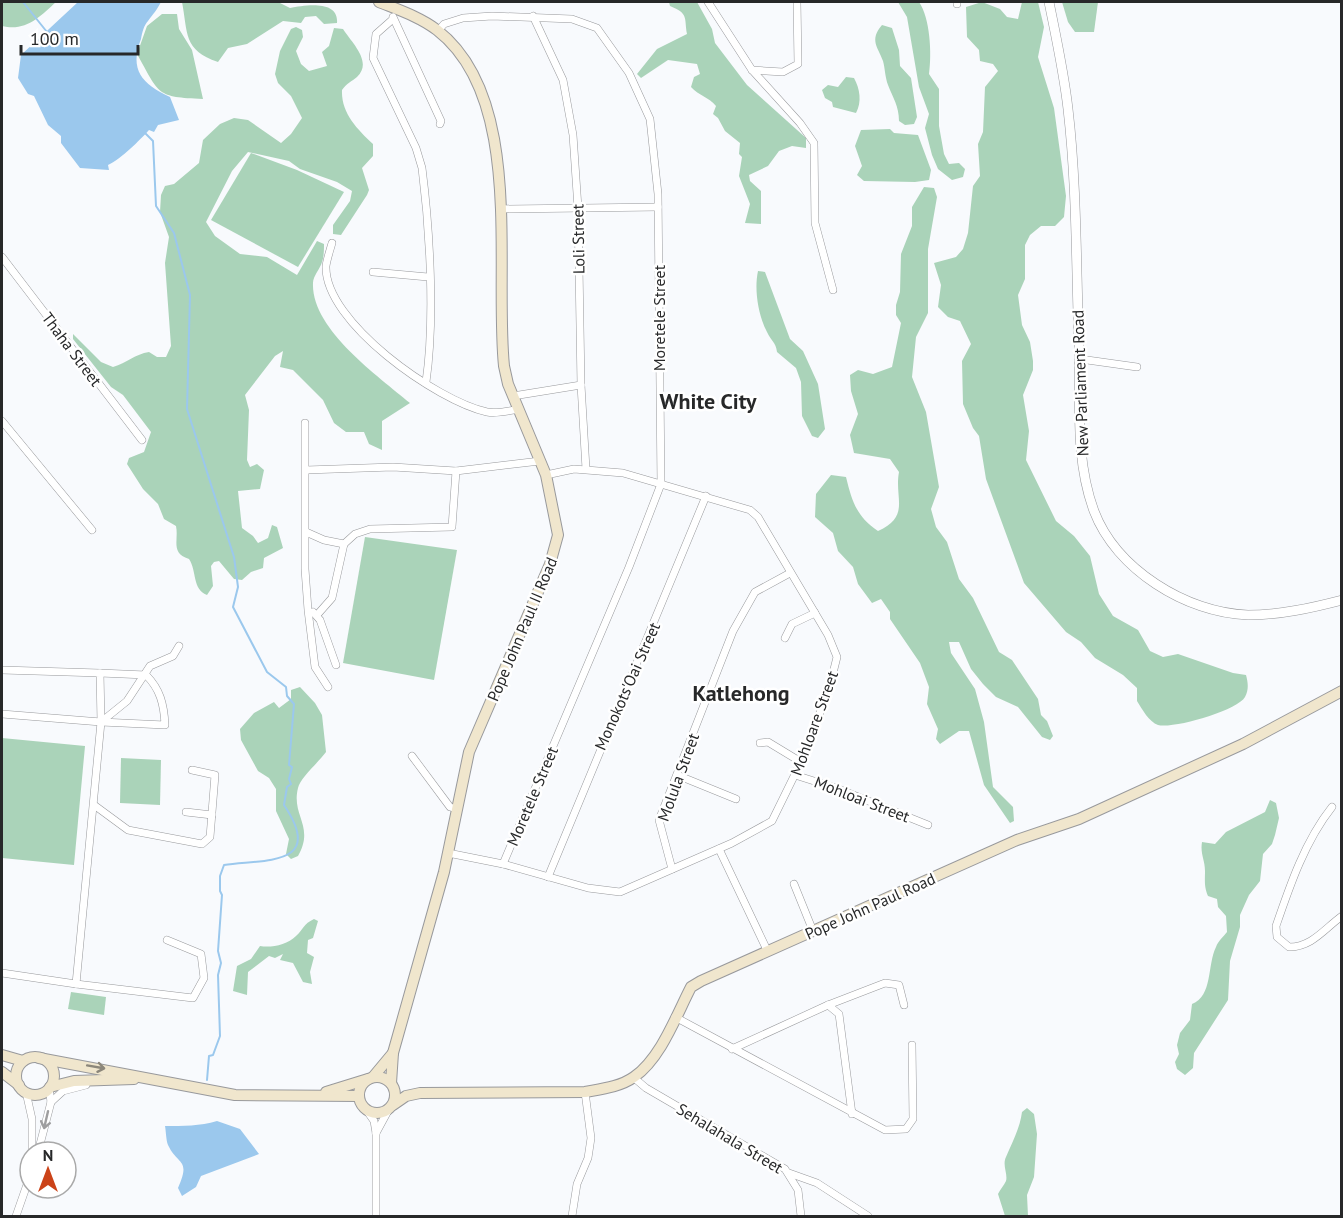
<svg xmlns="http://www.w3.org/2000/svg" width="1343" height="1218" font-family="'PT Sans',sans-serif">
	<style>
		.green { fill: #aad3b9 }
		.water { fill: #9bc8ed }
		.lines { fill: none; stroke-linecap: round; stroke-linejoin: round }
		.stream { stroke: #9bc8ed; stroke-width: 2 }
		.minor-casing { stroke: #98999c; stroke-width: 8 }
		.tertiary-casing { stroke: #98999c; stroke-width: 10 }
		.secondary-casing { stroke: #98999c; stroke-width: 12 }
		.minor { stroke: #fff; stroke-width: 7 }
		.tertiary { stroke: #fff; stroke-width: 9 }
		.secondary { stroke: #f0e6cd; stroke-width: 10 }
		.oneway { stroke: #8c877b }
		.oneway2 { stroke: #9e9e9f }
		.labels { text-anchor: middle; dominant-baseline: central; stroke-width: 5; stroke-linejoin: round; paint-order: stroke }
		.street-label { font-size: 16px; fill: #272829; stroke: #fff }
		.district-label { font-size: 22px; font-weight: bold; fill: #272829; stroke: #fff }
	</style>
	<rect width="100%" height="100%" fill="#f8fafd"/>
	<g class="green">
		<path d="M2,2h54c-16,15 -31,30 -54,24z"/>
		<path d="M182,2h96l12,6c16,-3 49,-8 47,15l-13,1 -8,-8 -11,1 -4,6 -18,-2 -36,23 -19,4 -10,14c-35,-12 -30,-29 -36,-60z"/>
		<path d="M669,2h28l15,27 3,14 32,42 59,53v10l-14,-2 -13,5 -11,15 -19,9 1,6 11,10v33l-16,-1 5,-19 -11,-28 3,-19 -3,-3 1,-11 -15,-12 -7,-13 -5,-4 3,-8c-7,-9 -17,-10 -25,-19l3,-10 6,-3 -3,-10 -29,-4 -27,18 -4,-4 20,-25 30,-15c-3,-17 2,-20 -17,-28z"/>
		<path d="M898,2h21c11,16 13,51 10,72l10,15v37l5,28 5,10 10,-1 6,6 -2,8 -11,3 -14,-11 -6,-14 -7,-27 4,-14 -10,-27 -12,-70z"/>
		<path d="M982,2l18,7 7,8 11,2 4,-17h16l6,25 -6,30 16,51 12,88 -2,21 -9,9h-14l-11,9 -5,10v34l-7,16 4,30 8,17 3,19v9l-10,25 6,36 -3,29 30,61 18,15 16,20 9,38 14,22 25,14 12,21 13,6 15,-3 55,19 13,2c2,7 3,15 -1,22 -8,14 -72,32 -87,28 -9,-3 -16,-16 -21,-24v-13l-14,-13 -28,-17 -14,-16 -15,-10 -42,-49 -38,-104 -7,-43 -6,-8 -10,-24 -1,-43 9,-17 -11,-23 -12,-4 -10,-10 3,-22 -7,-22 22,-6 7,-8 5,-16 5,-47 7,-10 -2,-32 5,-12 2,-45 13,-16 -5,-7 -13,-3 -1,-11 -12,-13 -1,-30z"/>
		<polygon points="1062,2 1098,2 1094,32 1075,32 1068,22"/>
		<path d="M162,14h15l2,15 13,21 11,49c-47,-2 -43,-4 -66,-45l10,-28z"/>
		<path d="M882,25l10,3 7,22 1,16 11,12 6,39 -3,7 -9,1 -6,-4c0,-15 -6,-23 -11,-36 -3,-8 -3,-17 -5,-24 -5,-14 -14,-21 -1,-36z"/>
		<path d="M296,27l6,3 1,7 -7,14 5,13 8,7 18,-5 -5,-14 7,-6 5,-18 9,1c9,14 30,33 14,48 -5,4 -11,7 -15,13 -1,23 15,39 31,54v12l-11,12 7,22 -2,5 -26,40 -8,-1v-9l17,-24 2,-10 -15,-9 -37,-13 -11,-8 -41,-9 -16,19 -26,51 9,14 25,18 27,3 30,18 20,-34 7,3c0,5 0,13 -2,18 -2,7 -9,14 -9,21 -2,46 65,93 97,120l-28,18v29l-13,-6 -5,-12h-18l-12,-9 -11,-23 -30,-30 -13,-3 3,-16 -8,5 -30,39 4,15 -2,50 3,7 7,-3 7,6 -4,19 -22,2 4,37 11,8 5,7 10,-5 4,-13 5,2 6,21 -19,10 -1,10 -12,4 -9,8 -8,-1 -15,-18 -5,1 -3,4 2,20 -6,9c-15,-6 -10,-24 -18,-36 -19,-6 -10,-19 -13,-33l-12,-7 -6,-15 -15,-15 -16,-25 2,-6 15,-6 7,-20 -28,-37 -12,-8 -38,-48v-5l28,28 12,5c14,-4 22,-13 36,-15l8,5h9l5,-11 -6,-83 4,-26 -9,-25 1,-17 4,-9 9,-2 25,-21 4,-23 17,-16 14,-6 14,2 33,23 10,-9 11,-16 -11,-22 -13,-13 -3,-9 5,-23 11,-22z"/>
		<path d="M846,77l8,1c6,11 8,24 2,35l-23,-6 -1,-5 -7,-4 -3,-8 6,-5 10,2z"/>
		<polygon points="890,129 894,133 918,135 931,170 929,180 915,182 864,181 857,175 862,166 855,146 861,130"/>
		<polygon points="251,153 297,170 344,192 298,267 211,220"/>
		<path d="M924,187l10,1 3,9 -9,52v64l-12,24 -4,40 14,35 13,75 -8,22 5,18 11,15 12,37 14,19 26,54 13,8 26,39 3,16 6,6 6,15 -3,4 -8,-3 -24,-30 -22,-10 -13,-13 -12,-15 -12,-27h-10l2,11 24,36 9,33 9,65 20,20 1,14 -4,2 -26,-38 -15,-54h-10l-19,13 -4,-5 2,-10 -11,-25 2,-17 -9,-24 -30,-44v-7l-9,-13 -9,4 -14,-19 -5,-17 -15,-16 -5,-18 -18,-16 1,-23 15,-19 15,2c6,24 10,39 32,54 33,-15 16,-33 21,-59l-9,-13 -36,-6 -4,-18 8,-21 -7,-23 -1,-16 8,-5 15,4 19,-7 9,-44 -5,-8v-10l4,-13 1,-38 11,-28v-19z"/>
		<path d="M758,271l7,1 25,67 13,12 15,33 7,45 -7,9 -6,-2 -10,-20 -1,-34 -5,-14 -19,-16c-1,-10 -6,-11 -10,-20 -9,-17 -13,-43 -9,-61z"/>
		<polygon points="365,537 457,550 434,680 343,663"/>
		<path d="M300,687l15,16 7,12 4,37c-8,11 -26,26 -28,36 -7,28 17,38 0,68l-7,3 -5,-5 3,-15 -13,-28v-22l-7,-11 -11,-7 -17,-31 -1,-11 14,-16 20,-11 5,6 12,-9v-9z"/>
		<polygon points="2,738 85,746 74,865 2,858"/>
		<polygon points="121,758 161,760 160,805 120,803"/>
		<path d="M1270,800l6,3 3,15 -4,17 -3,9 -9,10 -3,27 -11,14 -9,20v12l-10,34 -2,39 -34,53 -1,15 -8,7 -8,-6 -2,-7 4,-8 -2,-9 3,-12 10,-13 2,-16c21,-8 15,-39 24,-57 2,-6 8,-11 11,-15l-1,-16 -8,-9 -1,-8 -9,-3c-4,-10 -3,-14 -3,-25 0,-11 -5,-17 -3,-29l13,2 11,-12 39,-20z"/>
		<path d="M314,919l4,2 -5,17 -5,2 -1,13 7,4 -4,15 2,12 -9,-2 -10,-19 -13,-3 3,-6 -8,4 -6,-2 -21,16 -1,23 -14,-4 4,-25 14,-7 9,-13c11,2 27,-1 36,-10 8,-7 7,-12 18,-17z"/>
		<polygon points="71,992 106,997 104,1015 68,1009"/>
		<path d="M1027,1108l7,6 3,20 -3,43 -7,18 1,21h-23l-7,-22c2,-4 6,-9 8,-13 2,-7 -4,-16 0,-24 6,-14 14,-29 16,-45z"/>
	</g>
	<g class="water">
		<path d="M78,2h83c-4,8 -8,12 -13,19 -4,4 -6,12 -7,18 -12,31 1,45 29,58l9,23 -21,5 -4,7 -5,-2c-9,10 -28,29 -41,35l1,5 -29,-2 -19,-25v-7l-13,-11 -14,-29 -6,-2 -10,-16 3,-23z"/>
		<path d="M217,1121l23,8 19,25 -58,22 -5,11 -14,9 -4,-8c13,-30 0,-22 -10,-43 -2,-5 -2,-14 -3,-19 18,0 35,0 52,-5z"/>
	</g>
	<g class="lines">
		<g class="stream">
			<polyline points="23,2 47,32"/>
			<path d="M145,133l8,8 3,65 18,27 16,62 -3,114 47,148 4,30 -5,20 34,65 19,15 1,9 7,8 -5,61 3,2 -3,12 2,5 -4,3 -3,18c42,62 -20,54 -60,60l-4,11v15l2,4 -4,56 3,12 -3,12 2,61 -7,19 -4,1 -2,24"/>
		</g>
		<defs>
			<g id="minor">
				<polyline points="708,2 752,70 800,123 814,143 815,223 833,290"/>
				<polyline points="957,2 957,4"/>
				<polyline points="533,16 563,80 573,135 578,208 581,385 586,469"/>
				<polyline points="393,17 441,121 440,124"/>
				<path d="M393,19l-17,15 -3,24 43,90 6,20c8,63 13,152 4,214"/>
				<polyline points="438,31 444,24 463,18 492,16 572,19 597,28 629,73 650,119 658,194 661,484 629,567 503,864"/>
				<polyline points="752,70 783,72 798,64 797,2"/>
				<polyline points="500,209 658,207"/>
				<path d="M332,243c-2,7 -5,16 -6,23 -2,56 111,135 161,146 10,2 21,-1 32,-3"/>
				<polyline points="2,257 142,440"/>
				<polyline points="373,272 428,277"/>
				<polyline points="1080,359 1137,367"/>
				<polyline points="513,396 581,385"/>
				<polyline points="2,421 92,530"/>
				<polyline points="305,423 305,569 308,610 315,667 328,687"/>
				<polyline points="306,470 393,467 456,471 540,461"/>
				<polyline points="306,532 324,540 344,544"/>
				<polyline points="313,612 320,620 336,665"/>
				<polyline points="317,615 332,598 344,544 355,534 370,529 452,527 456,471"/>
				<polyline points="785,638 792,624 815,613"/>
				<polyline points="2,670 100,673 101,722"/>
				<path d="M100,673l46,2c14,14 18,29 19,50l-64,-3"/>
				<polyline points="2,714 101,722 76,984 2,973"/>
				<polyline points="101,722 127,701 150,666 173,656 179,646"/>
				<polyline points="760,743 768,742 801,762"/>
				<polyline points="412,756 450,807 457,809"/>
				<polyline points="677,775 736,799"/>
				<polyline points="795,775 836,788 928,825"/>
				<polyline points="94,805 128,830 202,844 210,837 215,775 192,770"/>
				<path d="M1332,807c-27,34 -42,78 -56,119l1,11 12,10c23,0 35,-18 53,-31"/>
				<polyline points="186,812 212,815"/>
				<polyline points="719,849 767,950"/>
				<polyline points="448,853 503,864 588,888 620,892 732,843 772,821 801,762 829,689 837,657 828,635 758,517 750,510 623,473 574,469 546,475"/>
				<polyline points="672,869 659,820 733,631 755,592 790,573"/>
				<polyline points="548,877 706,496"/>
				<polyline points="794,884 813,931"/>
				<polyline points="76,984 193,998 204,978 201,954 167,940"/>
				<polyline points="828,1005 839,1014 852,1114"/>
				<polyline points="675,1017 885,1130 906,1129 913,1119 912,1045"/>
				<polyline points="732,1049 828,1005 885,983 899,985 904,1005"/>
				<polyline points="633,1077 646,1088 785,1169 798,1190 801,1216"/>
				<polyline points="26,1092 32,1119 32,1152"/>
				<polyline points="51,1102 63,1091 86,1085"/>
				<polyline points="367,1111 374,1121 376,1133 376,1216"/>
				<polyline points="376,1133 389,1109"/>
				<polyline points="38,1152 51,1102 49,1088"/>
				<polyline points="789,1173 817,1183 868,1216"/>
				<polyline points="16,1216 30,1176"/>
				<polyline points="572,1216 577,1184 588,1158 591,1138 585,1092"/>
			</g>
			<path id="tertiary" d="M1049,2c7,35 15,71 19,107 9,77 8,157 11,235 2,56 -5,113 15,167 22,58 92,102 154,104 32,0 63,-7 94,-15"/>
			<g id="secondary">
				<path d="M379,2c20,8 41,15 58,28 88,68 57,237 67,336l4,18 38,91 12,60 -8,29 -81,188 -25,120 -51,181 -2,30"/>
				<polyline points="2,1055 23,1061"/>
				<circle cx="35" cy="1076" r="19"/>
				<polyline points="39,1058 235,1095 359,1096"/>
				<polyline points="2,1072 19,1085"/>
				<circle cx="377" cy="1095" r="18"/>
				<polyline points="373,1077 393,1053"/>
				<polyline points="50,1087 74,1081 134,1079"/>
				<polyline points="326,1092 368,1079"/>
				<path d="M393,1105l13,-9 14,-3 165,-1c16,-3 35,-5 49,-15 27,-19 42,-61 57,-90l10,-6 316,-141 62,-21 164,-75 99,-53"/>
			</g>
		</defs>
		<use href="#minor" class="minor-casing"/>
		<use href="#tertiary" class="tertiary-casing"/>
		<use href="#secondary" class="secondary-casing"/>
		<use href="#minor" class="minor"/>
		<use href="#tertiary" class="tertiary"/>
		<use href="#secondary" class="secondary"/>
	</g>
	<defs><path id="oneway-shaft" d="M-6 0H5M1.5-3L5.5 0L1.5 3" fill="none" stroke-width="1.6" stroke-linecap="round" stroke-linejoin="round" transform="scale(1.5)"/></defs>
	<use class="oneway" href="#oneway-shaft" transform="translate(96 1067) rotate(10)"/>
	<use class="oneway2" href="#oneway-shaft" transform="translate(46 1120) rotate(103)"/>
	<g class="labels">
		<g class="street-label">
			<text transform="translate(578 239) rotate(-91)">Loli Street</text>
			<text transform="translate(659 318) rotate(-90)">Moretele Street</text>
			<text transform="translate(72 349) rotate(53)">Thaha Street</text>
			<text transform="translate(1080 383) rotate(-92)">New Parliament Road</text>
			<text transform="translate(522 629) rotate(-67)">Pope John Paul II Road</text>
			<text transform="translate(627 686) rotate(-66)">Monokots'Oai Street</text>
			<text transform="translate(814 723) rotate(-70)">Mohloare Street</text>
			<text transform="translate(678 777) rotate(-70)">Molula Street</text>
			<text transform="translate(532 796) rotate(-67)">Moretele Street</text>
			<text transform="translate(862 799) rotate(21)">Mohloai Street</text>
			<text transform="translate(870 906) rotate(-24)">Pope John Paul Road</text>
			<text transform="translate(730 1138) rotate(31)">Sehalahala Street</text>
		</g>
		<g class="district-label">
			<text x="708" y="401">White City</text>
			<text x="741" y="693">Katlehong</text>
		</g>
	</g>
	<rect width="1343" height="1218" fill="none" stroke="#272829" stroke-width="6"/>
	<g transform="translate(48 1170)"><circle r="28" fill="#ffffff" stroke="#a9a9a9" stroke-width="1.5"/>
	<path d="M0-4.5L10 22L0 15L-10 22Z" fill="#cb4318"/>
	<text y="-9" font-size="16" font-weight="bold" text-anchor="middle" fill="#272829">N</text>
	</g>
	<path d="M21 45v9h117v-9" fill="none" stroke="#272829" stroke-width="3"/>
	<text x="30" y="45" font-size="18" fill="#272829" stroke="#ffffff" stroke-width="4.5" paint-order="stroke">100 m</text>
</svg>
